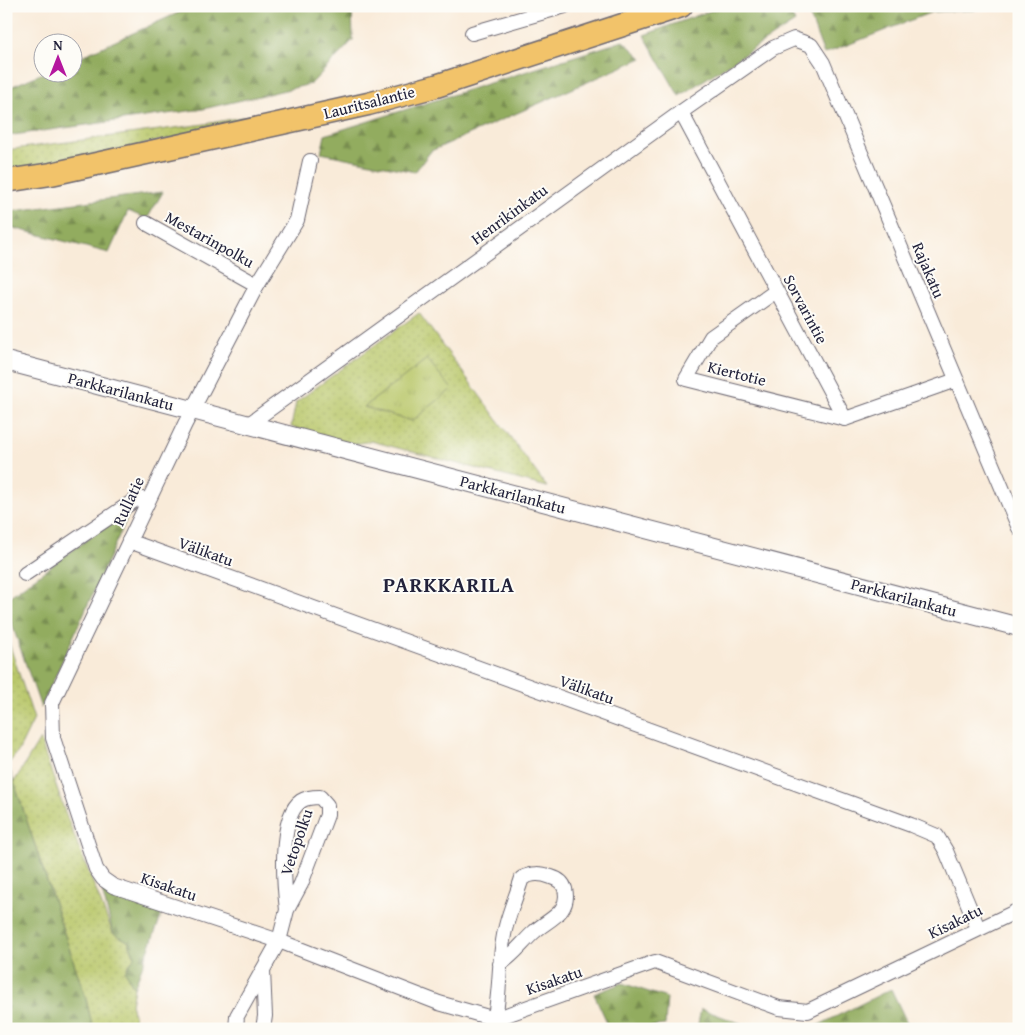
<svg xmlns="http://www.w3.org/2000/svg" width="1025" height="1035" font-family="'Gentium Book Plus',serif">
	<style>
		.grass { fill: url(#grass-dots); stroke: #6e7452 }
		.forest { fill: url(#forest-firs); stroke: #5a674c }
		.park { fill: url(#park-tufts); stroke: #6e7452 }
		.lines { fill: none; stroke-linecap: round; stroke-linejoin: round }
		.minor-casing { stroke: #6d6872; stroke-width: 16 }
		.tertiary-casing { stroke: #6d6872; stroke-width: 20 }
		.primary-casing { stroke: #6d6872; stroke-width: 25 }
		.minor { stroke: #fff; stroke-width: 14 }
		.tertiary { stroke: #fff; stroke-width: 18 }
		.primary { stroke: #f2c36a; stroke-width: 22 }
		.labels { text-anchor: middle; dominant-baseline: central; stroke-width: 4; stroke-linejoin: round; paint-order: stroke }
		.street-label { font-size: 16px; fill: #22223b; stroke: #fdfcf7 }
		.district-label { font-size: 21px; font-weight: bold; letter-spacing: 1px; fill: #22223b; stroke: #fdfcf7 }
	</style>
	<defs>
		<pattern id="grass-dots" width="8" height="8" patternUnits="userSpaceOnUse" patternTransform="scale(1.25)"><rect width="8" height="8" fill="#b9c76a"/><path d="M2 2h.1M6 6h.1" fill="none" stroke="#9fab5d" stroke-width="1.8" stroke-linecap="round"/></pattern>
		<pattern id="forest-firs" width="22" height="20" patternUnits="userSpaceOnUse" patternTransform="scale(1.25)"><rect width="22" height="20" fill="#92ac5e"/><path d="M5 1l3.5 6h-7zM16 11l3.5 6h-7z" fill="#778c4f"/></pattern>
		<pattern id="park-tufts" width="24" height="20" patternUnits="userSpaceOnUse" patternTransform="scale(1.25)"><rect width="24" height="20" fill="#b9c76a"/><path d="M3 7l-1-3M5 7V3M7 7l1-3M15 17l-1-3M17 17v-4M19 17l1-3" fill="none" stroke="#9fab5d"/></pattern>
	</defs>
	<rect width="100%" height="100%" fill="#fdfcf7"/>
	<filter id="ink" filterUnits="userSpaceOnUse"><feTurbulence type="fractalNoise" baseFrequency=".02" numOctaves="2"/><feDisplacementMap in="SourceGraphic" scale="10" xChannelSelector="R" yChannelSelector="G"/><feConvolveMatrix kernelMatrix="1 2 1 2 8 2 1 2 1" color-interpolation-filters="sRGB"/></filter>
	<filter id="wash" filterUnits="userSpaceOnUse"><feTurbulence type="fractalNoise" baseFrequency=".0096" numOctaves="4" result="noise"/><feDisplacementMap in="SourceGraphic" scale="20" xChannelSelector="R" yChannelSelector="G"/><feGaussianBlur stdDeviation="1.12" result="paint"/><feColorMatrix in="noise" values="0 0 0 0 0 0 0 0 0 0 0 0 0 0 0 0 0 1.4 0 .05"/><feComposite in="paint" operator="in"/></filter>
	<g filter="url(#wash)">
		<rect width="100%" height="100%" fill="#f9ebd9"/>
		<g class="grass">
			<polygon points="264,113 262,119 6,174 6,150 205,124"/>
			<polygon points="419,313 547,487 371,441 355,444 291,427 296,402"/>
			<polygon points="6,634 34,719 18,752 8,764"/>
			<polygon points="40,739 66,815 113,933 128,941 135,957 125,971 134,988 131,1004 137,1029 93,1029 92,1025 86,999 14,782"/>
		</g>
		<g class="forest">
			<polygon points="199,6 352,6 353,40 311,84 203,109 6,136 6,89 43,73 72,72 73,60 178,13"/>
			<polygon points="723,6 787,6 795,22 679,96 644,35"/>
			<polygon points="806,6 989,6 974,10 932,12 824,54"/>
			<polygon points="623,41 642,58 431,151 415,172 321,153 325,135"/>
			<polygon points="163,192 147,219 128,211 109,253 6,226 6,212"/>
			<polygon points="132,507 41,708 6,607 6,599"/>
			<polygon points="6,758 86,999 93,1029 6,1029"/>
			<polygon points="102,891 162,914 134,988 125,971 135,956 128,941 113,933"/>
			<polygon points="622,983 667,998 665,1025 631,1029 603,1029 606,1020 594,994"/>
			<polygon points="891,989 910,1029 811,1029"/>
			<polygon points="701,1009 756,1029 697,1029"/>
		</g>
		<polygon class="park" points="427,359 452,389 412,421 364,407"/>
	</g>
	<g filter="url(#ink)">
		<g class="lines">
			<defs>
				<g id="minor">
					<polyline points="472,33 565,6"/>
					<polyline points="681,112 845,419 956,380"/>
					<polyline points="310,161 297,220 257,285 185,424 52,703 53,738 96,869 103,879 113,886 279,941 439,1003 495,1019 655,962 779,1008 808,1011 1019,910"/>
					<polyline points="146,223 257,285"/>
					<polyline points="776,291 711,337 686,379 845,419"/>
					<polyline points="249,424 681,112 773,48 794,39 811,45 823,63 1019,528"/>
					<polyline points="129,541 911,825 937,836 946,851 978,928"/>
					<polyline points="25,574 138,498 148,500"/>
					<polyline points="263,970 265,1016 263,1029"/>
					<path d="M236,1029l1,-13 42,-75 8,-31 14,-26 26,-69v-10l-7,-8c-6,0 -13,0 -19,4 -23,16 -17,84 -14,109"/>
					<path d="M492,1029c10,-33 5,-70 14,-103 4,-16 11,-32 16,-48 11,-5 18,-5 29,-1 7,2 12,5 14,12 6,24 -17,30 -31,43 -12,11 -20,23 -34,32"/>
				</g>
				<polyline id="tertiary" points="6,361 1019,627"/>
				<polyline id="primary" points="6,181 51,174 368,104 436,86 681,6"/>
			</defs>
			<use href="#minor" class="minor-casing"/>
			<use href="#tertiary" class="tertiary-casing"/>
			<use href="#primary" class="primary-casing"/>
			<use href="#minor" class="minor"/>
			<use href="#tertiary" class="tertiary"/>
			<use href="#primary" class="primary"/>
		</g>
	</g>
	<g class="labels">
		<g class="street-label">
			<text transform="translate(369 102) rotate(-14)">Lauritsalantie</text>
			<text transform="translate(509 214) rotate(-36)">Henrikinkatu</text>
			<text transform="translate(210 239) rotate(29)">Mestarinpolku</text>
			<text transform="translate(929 270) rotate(67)">Rajakatu</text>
			<text transform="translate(806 309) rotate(62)">Sorvarintie</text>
			<text transform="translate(737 373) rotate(14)">Kiertotie</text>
			<text transform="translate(121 391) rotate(15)">Parkkarilankatu</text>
			<text transform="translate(513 494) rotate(15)">Parkkarilankatu</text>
			<text transform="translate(128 501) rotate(-65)">Rullatie</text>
			<text transform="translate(206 551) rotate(20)">Välikatu</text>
			<text transform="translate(904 597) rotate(15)">Parkkarilankatu</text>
			<text transform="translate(587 689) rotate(20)">Välikatu</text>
			<text transform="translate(296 842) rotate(-71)">Vetopolku</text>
			<text transform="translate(169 886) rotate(19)">Kisakatu</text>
			<text transform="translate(955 921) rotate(-26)">Kisakatu</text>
			<text transform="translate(554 980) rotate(-19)">Kisakatu</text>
		</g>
		<g class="district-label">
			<text x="449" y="584">PARKKARILA</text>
		</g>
	</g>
	<rect width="1025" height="1035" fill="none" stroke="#fdfcf7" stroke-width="25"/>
	<g transform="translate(58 58)"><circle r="24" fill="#fdfcf7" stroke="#a5a5ac"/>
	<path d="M0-4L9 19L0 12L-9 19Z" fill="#b5179e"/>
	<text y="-8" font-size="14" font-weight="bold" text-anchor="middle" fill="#22223b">N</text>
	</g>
</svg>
